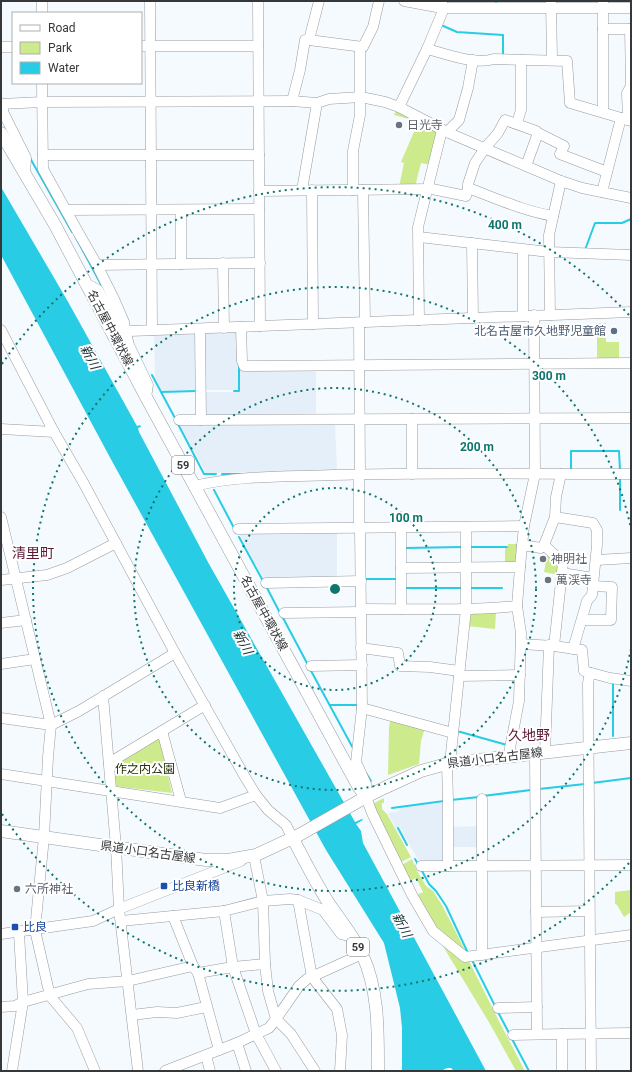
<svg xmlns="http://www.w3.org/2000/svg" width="632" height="1072" font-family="Roboto,'Noto Sans JP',sans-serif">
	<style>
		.built { fill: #e5effa }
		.green { fill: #cdeb8d }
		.water { fill: #28cce4 }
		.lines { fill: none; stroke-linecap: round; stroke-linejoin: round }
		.stream { stroke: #28cce4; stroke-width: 2 }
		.minor-casing { stroke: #979b9f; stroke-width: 11 }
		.major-casing { stroke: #979b9f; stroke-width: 13 }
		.minor { stroke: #fff; stroke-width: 10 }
		.major { stroke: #fff; stroke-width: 12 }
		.ring { fill: none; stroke: #0f766e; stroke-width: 2; stroke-dasharray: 2 4 }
		.worship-dot { fill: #6b7280; stroke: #fff; stroke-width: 1.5 }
		.service-dot { fill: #5c6f8a; stroke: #fff; stroke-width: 1.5 }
		.transit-dot { fill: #1a4fb4; stroke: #fff; stroke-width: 1.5 }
		.labels { text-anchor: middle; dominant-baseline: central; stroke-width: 4; stroke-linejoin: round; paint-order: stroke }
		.shield { fill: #fff; stroke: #727374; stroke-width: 1 }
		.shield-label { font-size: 11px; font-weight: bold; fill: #353739 }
		.worship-label { font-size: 12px; fill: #5b616d; stroke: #fff; text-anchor: start }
		.street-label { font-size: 12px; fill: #353739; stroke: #fff }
		.service-label { font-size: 12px; fill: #4e5e75; stroke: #fff; text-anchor: end }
		.park-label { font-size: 12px; fill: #242f06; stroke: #fff }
		.transit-label { font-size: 12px; fill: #164399; stroke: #fff; text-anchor: start }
		.water-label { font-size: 13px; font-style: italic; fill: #1a3237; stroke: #fff }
		.quarter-label { font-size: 14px; fill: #5b1830; stroke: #fff }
		.centre { fill: #0f766e; stroke: #fff; stroke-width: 2 }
		.ring-label { font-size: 12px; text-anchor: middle; font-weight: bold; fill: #0f766e; stroke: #fff; stroke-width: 4; stroke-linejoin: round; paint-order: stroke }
	</style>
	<rect width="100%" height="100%" fill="#f5faff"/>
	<g class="built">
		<polygon points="238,331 239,390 202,390 203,332"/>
		<polygon points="196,333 198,390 161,391 155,378 154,334"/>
		<polygon points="316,368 316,417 204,417 202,392 240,392 240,369"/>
		<polygon points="179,423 335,423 337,471 206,473"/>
		<polygon points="238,531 337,531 337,579 264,580"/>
		<polygon points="446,802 446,862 420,863 399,827 396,829 388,813 399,811 398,807"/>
		<polygon points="480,826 480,847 451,847 450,827"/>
	</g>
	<g class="green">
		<polygon points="396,110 438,131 432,165 421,163 415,187 399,187 404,163 401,162 416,127 408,124 409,119 394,115"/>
		<polygon points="597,323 606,323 606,342 619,342 619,361 597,361"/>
		<polygon points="508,544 519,544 518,563 505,565 505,548 508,548"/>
		<polygon points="548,551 562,564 558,575 544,572"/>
		<polygon points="496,612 495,629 467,626 468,613"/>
		<polygon points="391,718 425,728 421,741 419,764 388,775 389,726"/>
		<polygon points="159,737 172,793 114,786 112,763"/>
		<polygon points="384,798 384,803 382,803 382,809 387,814 411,857 399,863 373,807 374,803"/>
		<polygon points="412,859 417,871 426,886 433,891 442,905 466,952 431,923 415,896 423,892 416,878 408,882 400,866"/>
		<polygon points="631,890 631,912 624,917 617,905 615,904 615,892"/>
		<polygon points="441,943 469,961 500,1023 525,1071 516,1071 490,1024"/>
	</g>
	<polygon class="water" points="1,187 67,300 137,426 140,425 141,427 138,428 139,432 209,564 355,822 362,819 363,820 356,824 361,831 363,843 486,1071 454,1071 451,1068 447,1068 441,1071 402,1071 402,1028 400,1008 384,943 326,850 113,463 1,255"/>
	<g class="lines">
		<g class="stream">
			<polyline points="496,1 496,2"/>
			<polyline points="441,25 457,32 503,35 503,56"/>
			<polyline points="30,158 72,232"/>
			<polyline points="75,236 104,290"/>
			<polyline points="585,250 595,223 622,223 631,219"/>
			<polyline points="152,375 176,420"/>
			<polyline points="234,391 239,391 239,366"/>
			<polyline points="161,392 196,391"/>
			<polyline points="178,424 204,474 216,474"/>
			<polyline points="571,470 571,451 619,451 620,470"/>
			<polyline points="222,474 241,474"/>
			<polyline points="620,478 620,510"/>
			<polyline points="214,490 234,528"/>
			<polyline points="239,537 263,581"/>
			<polyline points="470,547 507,547"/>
			<polyline points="405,548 463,547"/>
			<polyline points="363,579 397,579"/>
			<polyline points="266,586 280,613"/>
			<polyline points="403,588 463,588"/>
			<polyline points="469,588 502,588"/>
			<polyline points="282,616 308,665"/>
			<polyline points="310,669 354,750"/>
			<polyline points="330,705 358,705"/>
			<polyline points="457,731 507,745"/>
			<polyline points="613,736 613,682"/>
			<polyline points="366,773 371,781"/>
			<polyline points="592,783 631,778"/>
			<polyline points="539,789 585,784"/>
			<polyline points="483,796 531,790"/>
			<polyline points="451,800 479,797"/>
			<polyline points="392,808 444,801"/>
			<polyline points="398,828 407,845"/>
			<polyline points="415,859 418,864"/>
			<polyline points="421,869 429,884 436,891 446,906 467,951"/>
			<polyline points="472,960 495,1006"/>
			<polyline points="498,1012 510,1035"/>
			<polyline points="512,1039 529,1071"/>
		</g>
		<defs>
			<g id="minor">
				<polyline points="42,1 42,13"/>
				<polyline points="150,1 152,330"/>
				<polyline points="258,1 260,326"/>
				<polyline points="404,1 442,8 631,8"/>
				<polyline points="551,2 552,60"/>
				<polyline points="603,2 603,112"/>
				<polyline points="603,29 631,29"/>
				<polyline points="309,40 363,47 373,27 379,1"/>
				<polyline points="141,46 258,46"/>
				<polyline points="1,47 13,47"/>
				<path d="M427,49c20,5 47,16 67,10l73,2 3,42 61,18"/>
				<polyline points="42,83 43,169 78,232 97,265 114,299 124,322 125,330 129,345 148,385 146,397"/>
				<polyline points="292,101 300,70 305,40 309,40 319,1"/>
				<polyline points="1,103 4,114 26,158 25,174"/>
				<polyline points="1,104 42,102 292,101 317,103 329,99 361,97 385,102 399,107 449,133 561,181 582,188 631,198"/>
				<polyline points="399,107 427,49 442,13 442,3"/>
				<polyline points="628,120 627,93 631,86 630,29"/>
				<polyline points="517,123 521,110 521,60"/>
				<polyline points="449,133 450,129 459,120 468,88 473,60"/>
				<polyline points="43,155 259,155"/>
				<polyline points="526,166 538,133"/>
				<path d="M468,188c28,10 55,23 85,28"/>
				<polyline points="302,190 317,103"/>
				<polyline points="312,190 313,324"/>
				<polyline points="353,190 353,151 360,115 360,47"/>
				<polyline points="363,190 365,322"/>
				<polyline points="259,191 432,189 466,196 468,188 468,184 475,163 485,148 498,133 505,120 536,131 538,133 564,146 560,154 607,172"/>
				<polyline points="602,192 621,118"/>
				<polyline points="66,210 259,209"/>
				<polyline points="181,210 181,264"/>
				<polyline points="419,237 549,252 631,255"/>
				<polyline points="472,243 473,318"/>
				<polyline points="523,250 523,316"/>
				<polyline points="223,263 224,328"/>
				<polyline points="97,265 260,263"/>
				<polyline points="87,284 98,290 118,324 125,330 130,331 631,312"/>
				<polyline points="550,315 549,235 561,181"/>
				<polyline points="419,320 418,227 442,130"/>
				<polyline points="359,323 360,475"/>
				<polyline points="241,327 242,361 244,366 631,363"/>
				<polyline points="200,329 201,420"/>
				<polyline points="1,330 54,432 83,482 175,653 245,777 256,795 268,810 286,825 293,839"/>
				<polyline points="412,419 412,474"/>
				<polyline points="179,420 631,418"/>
				<polyline points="1,429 54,432"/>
				<polyline points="359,475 359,528"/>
				<path d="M194,486c45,-11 93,-9 139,-11 99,-3 199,-1 298,-1"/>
				<polyline points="1,517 51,725 48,757 44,837 35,930 50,996 77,1028 95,1071"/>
				<polyline points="555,517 593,523 597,530 597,545 592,595 587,601 573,649"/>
				<polyline points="360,528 362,708 356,762 366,784 366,797 372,813 412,895 433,931 465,957 631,935"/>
				<polyline points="238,529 524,526"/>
				<polyline points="522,545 541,548 544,545"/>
				<polyline points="597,560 631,558"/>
				<polyline points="401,568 520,567"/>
				<polyline points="562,573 593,578"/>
				<polyline points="1,580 47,575 67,568 116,543"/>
				<polyline points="266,583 361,581"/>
				<path d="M361,609c52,0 104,2 156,-3"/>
				<polyline points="401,609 401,527"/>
				<polyline points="284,613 361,612"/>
				<polyline points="582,620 611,620 612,587 593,586"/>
				<polyline points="1,623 26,620"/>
				<polyline points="521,644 554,646 582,650 584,671 610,678 631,681"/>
				<polyline points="554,646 563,563 544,545 555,517 556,497 561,474"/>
				<polyline points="361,648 398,653 400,666 430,667 459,671"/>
				<polyline points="1,664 35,659"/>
				<polyline points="311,666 362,665"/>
				<polyline points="590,673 588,683 591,1071"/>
				<polyline points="459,676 520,675"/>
				<polyline points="103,696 116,847 119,909 138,1071"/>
				<polyline points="362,708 453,733"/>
				<polyline points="1,718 51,725 79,711 175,653"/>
				<polyline points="162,731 181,801"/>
				<polyline points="545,752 549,645"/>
				<polyline points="535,753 537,1034"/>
				<polyline points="510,755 510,748 519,701 521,633 517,606 520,567 524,526 535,474 534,315"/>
				<polyline points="109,763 205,705"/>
				<polyline points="447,763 448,801 448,866 631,865"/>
				<polyline points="450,763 466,609 466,527"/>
				<polyline points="1,774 220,808 256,795"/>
				<polyline points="482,799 482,955"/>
				<polyline points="254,856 263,901 265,964 268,991 276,1019 291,1034 315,1071"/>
				<polyline points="421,866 448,866"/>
				<polyline points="298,900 312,977 337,1009 342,1035 340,1071"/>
				<polyline points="224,911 233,967 256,1034 276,1071"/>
				<polyline points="536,912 589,911"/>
				<polyline points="173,916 193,966 198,973 219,1050"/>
				<polyline points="121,921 224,911 263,901 290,899 298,900 323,910 341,934 352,937"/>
				<polyline points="1,934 93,921 119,909 241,861"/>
				<polyline points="198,973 233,967 265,964"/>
				<polyline points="1,1007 15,1006 23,1002 88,984 128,981 193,966"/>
				<polyline points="498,1008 537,1007"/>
				<polyline points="132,1015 157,1012 177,1013 206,1007"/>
				<polyline points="562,1034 631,1033"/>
				<polyline points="513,1035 562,1034 562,1071"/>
				<polyline points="237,1043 246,1071"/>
				<polyline points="206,1055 210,1071"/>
				<polyline points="12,1071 23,1002 19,933"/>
				<polyline points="165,1071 237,1043 269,1028 276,1019 299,986 307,979 362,954"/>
			</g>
			<g id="major">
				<polyline points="1,133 55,225 146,397 358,786 366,797"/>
				<polyline points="1,831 206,860 228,860 256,855 299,835 366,797 384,788 421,771 450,763 631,743"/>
				<path d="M293,839c12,22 23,45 37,66 11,16 24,32 32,49 17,36 16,78 16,117"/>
			</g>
		</defs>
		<use href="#minor" class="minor-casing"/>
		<use href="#major" class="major-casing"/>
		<use href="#minor" class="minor"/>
		<use href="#major" class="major"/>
	</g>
	<g class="ring">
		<circle cx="335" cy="589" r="101"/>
		<circle cx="335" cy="589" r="201"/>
		<path d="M631 649A302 302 0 1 1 631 529"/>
		<path d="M629 863A402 402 0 0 1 2 814M2 364A402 402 0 0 1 629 315"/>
	</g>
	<g class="worship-dot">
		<circle cx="399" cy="125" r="4"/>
		<circle cx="543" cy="559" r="4"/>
		<circle cx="548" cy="580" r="4"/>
		<circle cx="17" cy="889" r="4"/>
	</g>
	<circle class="service-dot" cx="614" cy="331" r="4"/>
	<g class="transit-dot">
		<rect x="160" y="882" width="8" height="8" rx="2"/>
		<rect x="11" y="923" width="8" height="8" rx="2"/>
	</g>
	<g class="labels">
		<g class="shield">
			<rect x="172" y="456" width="22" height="18" rx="3"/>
			<rect x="347" y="938" width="22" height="18" rx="3"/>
		</g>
		<g class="shield-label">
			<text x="183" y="465">59</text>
			<text x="358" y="947">59</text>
		</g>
		<g class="worship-label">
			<text x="407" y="125">日光寺</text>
			<text x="551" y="559">神明社</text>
			<text x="556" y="580">萬渓寺</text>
			<text x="25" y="889">六所神社</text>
		</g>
		<g class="street-label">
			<text transform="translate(110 328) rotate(62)">名古屋中環状線</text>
			<text transform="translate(264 613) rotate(61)">名古屋中環状線</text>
			<text transform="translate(495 758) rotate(-7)">県道小口名古屋線</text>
			<text transform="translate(148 852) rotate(8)">県道小口名古屋線</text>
		</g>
		<g class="service-label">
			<text x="606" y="331">北名古屋市久地野児童館</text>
		</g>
		<g class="park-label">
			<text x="145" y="769">作之内公園</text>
		</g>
		<g class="transit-label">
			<text x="172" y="886">比良新橋</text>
			<text x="23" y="927">比良</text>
		</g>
		<g class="water-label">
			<text transform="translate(90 357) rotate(62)">新川</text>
			<text transform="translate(243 642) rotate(62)">新川</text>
			<text transform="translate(402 925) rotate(63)">新川</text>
		</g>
		<g class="quarter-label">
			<text x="33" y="553">清里町</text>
			<text x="529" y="735">久地野</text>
		</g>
	</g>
	<circle cx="335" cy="589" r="6" class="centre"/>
	<g class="ring-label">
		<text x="505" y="229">400 m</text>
		<text x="549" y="380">300 m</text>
		<text x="477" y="451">200 m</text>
		<text x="406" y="522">100 m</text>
	</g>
	<rect width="632" height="1072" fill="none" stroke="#353739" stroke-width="4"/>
	<rect x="12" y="12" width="130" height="72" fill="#ffffff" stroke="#aeafb0"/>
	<rect x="20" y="25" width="20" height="6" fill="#ffffff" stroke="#aeafb0"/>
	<text x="48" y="32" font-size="12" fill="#353739">Road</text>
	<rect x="20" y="42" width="20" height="12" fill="#cdeb8d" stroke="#aeafb0"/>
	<text x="48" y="52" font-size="12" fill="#353739">Park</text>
	<rect x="20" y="62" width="20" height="12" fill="#28cce4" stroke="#aeafb0"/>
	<text x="48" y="72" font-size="12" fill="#353739">Water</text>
</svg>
